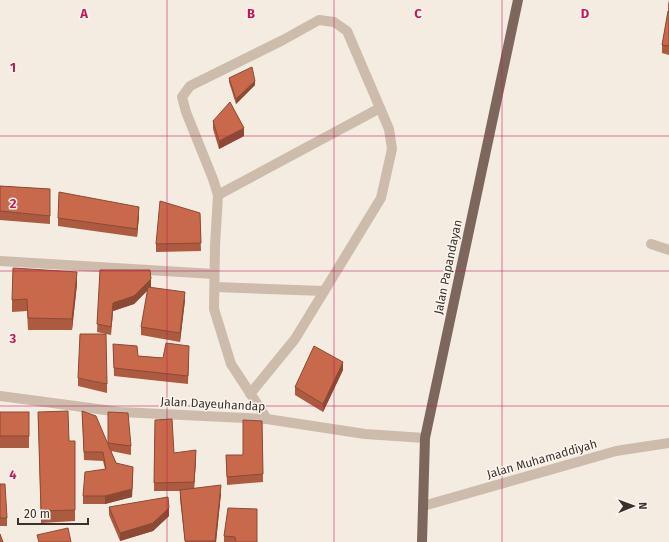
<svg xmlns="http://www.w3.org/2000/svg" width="669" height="542" font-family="'Fira Sans',sans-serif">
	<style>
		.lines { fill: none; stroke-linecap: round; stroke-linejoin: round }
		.minor { stroke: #cdbbac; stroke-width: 10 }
		.major { stroke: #7d675c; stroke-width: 10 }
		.wall { fill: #ac5a40 }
		.shaded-wall { fill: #8c4a34 }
		.building { fill: #c8694b; stroke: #8c4a34 }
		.grid { fill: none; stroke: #c2185b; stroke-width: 1; stroke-opacity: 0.55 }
		.labels { text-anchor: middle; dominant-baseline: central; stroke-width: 3; stroke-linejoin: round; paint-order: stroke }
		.street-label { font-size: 12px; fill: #3b302b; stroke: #fbf5ee }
		.grid-label { font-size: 13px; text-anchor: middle; font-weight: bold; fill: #c2185b; stroke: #fbf5ee; stroke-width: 3; stroke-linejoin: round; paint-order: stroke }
	</style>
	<rect width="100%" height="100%" fill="#f4ebe1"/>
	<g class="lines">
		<g class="minor">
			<polyline points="218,195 380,108"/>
			<polyline points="651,244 669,250"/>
			<polyline points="0,261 214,274"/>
			<polyline points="215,287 324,291"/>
			<polyline points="250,394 295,339 381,198 392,149 389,129 347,31 334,22 319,20 283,40 190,86 182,97 186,112 213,179 218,195 215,246 214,309 231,364 267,419"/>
			<polyline points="0,396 120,412 267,419 365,434 425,438"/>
			<polyline points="423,506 616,451 669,443"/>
		</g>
		<polyline class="major" points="422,542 425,438 518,0"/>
	</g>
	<g class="wall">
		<polygon points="669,0 669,55 662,53 662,45 668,12 668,4"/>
		<polygon points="229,78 255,85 236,104 229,82"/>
		<polygon points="213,121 244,136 219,149 213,129"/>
		<polygon points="0,186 50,189 50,224 0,220"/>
		<polygon points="200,213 201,251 156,252 156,244"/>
		<polygon points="139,216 137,237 58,226 58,218"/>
		<polygon points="100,270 151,287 150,287 185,300 180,342 141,335 141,327 148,290 134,304 113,311 111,335 97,332"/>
		<polygon points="77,284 72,330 28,330 27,311 12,312 12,300"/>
		<polygon points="113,344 138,356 163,358 189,354 188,384 114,376"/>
		<polygon points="343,370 323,412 295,395 295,387"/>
		<polygon points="78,378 107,384 107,393 78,386"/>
		<polygon points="82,411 108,445 108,412 131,446 131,455 111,451 116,463 133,475 132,497 105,504 83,504 83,496 105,469 103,461 84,460"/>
		<rect x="0" y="412" width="29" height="36"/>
		<polygon points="38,412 69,441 75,441 75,521 41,523"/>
		<polygon points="155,420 174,453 196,459 194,488 221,493 216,542 185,542 180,499 180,491 154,491"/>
		<polygon points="262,421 263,482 227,485 226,455 243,455"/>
		<polygon points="0,484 7,518 7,526 0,526"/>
		<polygon points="109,507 169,516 153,531 120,541 109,515"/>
		<polygon points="228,508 257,542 224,542 224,536"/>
	</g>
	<g class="shaded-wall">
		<polygon points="255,81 255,85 236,104 236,99"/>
		<polygon points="244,128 244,136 219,149 219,141"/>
		<polygon points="139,207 139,216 137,237 137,229"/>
		<polygon points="77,272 77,284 72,330 72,319"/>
		<polygon points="151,279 151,287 134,304 113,311 111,335 113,303"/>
		<polygon points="185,292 185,300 180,342 180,333"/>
		<polygon points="343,362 343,370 323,412 323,404"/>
		<polygon points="196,450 196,459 194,490 194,482"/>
		<polygon points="133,467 132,497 105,504 105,496"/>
		<polygon points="221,485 221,493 216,542 215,542"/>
		<polygon points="169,508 169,516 153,531 120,541 120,533"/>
	</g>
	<g class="building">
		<polygon points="668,11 669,12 669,46 662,45"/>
		<polygon points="252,67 255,81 236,99 229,78"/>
		<polygon points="230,102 244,128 219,141 213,121"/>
		<polygon points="0,186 50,189 50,216 0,211"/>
		<polygon points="59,192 139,207 137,229 58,218"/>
		<polygon points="160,201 200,213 201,243 156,244"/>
		<polygon points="13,268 77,272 72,319 28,318 27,299 12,300"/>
		<polygon points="100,270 150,270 151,279 134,296 113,303 111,327 97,324"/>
		<polygon points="148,287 185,292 180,333 141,327"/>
		<polygon points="80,334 106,334 107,384 78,378"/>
		<polygon points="166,343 189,346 188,376 114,368 113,344 137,346 138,356 163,358"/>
		<polygon points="314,346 343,362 323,404 295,387"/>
		<polygon points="68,411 69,441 75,441 75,510 41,511 38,412"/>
		<polygon points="82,411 96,416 116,463 133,467 132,489 105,496 83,496 85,472 106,469 103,452 84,452"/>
		<rect x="0" y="412" width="29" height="24"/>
		<polygon points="108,412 128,413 131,446 108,443"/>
		<polygon points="172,419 174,453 196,450 194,482 154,483 155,420"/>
		<polygon points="243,420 262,421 263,474 227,477 226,455 243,455"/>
		<polygon points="0,484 5,484 7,518 0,518"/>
		<polygon points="221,485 215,541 185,541 180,490"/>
		<polygon points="168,497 169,508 153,523 120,533 109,507"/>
		<polygon points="228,508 257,509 257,542 236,542 235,537 224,536"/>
		<polygon points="68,528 71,542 39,542 37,535"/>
		<polygon points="0,534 3,542 0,542"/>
	</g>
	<path class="grid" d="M167,0v542M334,0v542M502,0v542M0,136h669M0,271h669M0,406h669"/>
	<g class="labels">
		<g class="street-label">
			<text transform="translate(448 267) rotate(-78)">Jalan Papandayan</text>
			<text transform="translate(213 404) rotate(3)">Jalan Dayeuhandap</text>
			<text transform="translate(542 459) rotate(-16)">Jalan Muhamaddiyah</text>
		</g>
	</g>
	<g class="grid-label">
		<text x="84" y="18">A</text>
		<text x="251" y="18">B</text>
		<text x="418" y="18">C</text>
		<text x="585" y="18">D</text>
		<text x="13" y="72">1</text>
		<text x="13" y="208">2</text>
		<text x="13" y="343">3</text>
		<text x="13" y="479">4</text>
	</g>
	<g transform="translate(633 506) rotate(89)" stroke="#fbf5ee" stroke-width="3" paint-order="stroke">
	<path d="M0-3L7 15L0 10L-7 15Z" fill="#3b302b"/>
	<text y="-6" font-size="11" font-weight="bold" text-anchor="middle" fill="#3b302b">N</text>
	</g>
	<path d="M18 518v6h70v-6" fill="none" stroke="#3b302b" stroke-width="2"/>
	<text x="24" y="518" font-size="12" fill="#3b302b" stroke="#fbf5ee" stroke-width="3" paint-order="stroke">20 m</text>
</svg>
